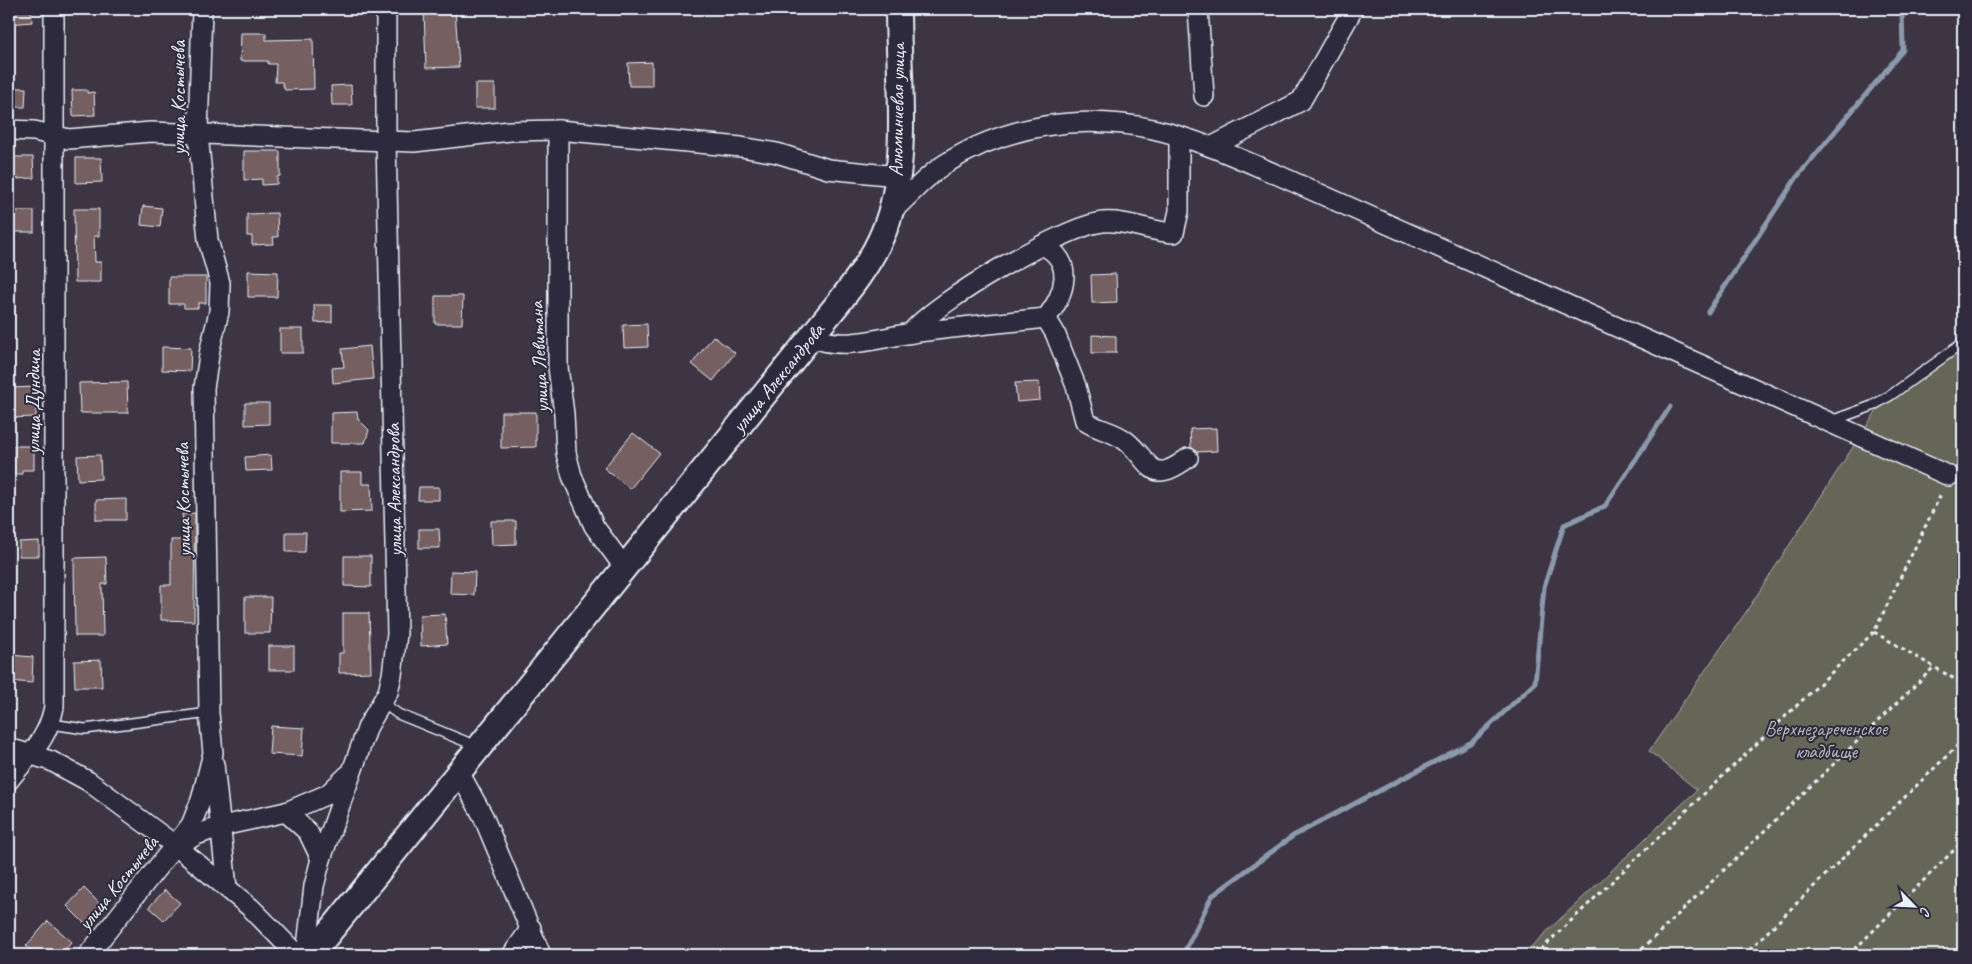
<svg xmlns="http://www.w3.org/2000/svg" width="1972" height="964" font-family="Caveat,sans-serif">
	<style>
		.green { fill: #666658; stroke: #a7aca8 }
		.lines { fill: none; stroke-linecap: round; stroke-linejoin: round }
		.stream { stroke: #8c99ac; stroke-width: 5 }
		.building { fill: #745f61; stroke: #e8f1f8 }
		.service-casing { stroke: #e8f1f8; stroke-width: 12 }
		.minor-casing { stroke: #e8f1f8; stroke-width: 22 }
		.tertiary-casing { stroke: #e8f1f8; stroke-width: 28 }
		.path { stroke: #e8f1f8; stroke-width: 3; stroke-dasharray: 4 4; stroke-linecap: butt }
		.service { stroke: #2f2a3d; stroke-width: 9 }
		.minor { stroke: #2f2a3d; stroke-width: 19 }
		.tertiary { stroke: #2f2a3d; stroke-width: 24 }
		.labels { text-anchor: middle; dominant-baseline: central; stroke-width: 4; stroke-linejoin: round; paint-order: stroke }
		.street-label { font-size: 20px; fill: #e8f1f8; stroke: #2f2a3d }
		.park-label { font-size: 20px; fill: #b4b9b8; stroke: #2f2a3d }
	</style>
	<rect width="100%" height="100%" fill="#3d3544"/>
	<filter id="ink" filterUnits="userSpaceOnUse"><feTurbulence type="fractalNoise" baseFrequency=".02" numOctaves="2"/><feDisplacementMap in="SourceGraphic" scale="10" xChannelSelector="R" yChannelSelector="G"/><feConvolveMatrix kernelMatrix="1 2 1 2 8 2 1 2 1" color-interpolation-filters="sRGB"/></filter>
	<g filter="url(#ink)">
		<polygon class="green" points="1963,348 1963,955 1522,955 1697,790 1649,751 1746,612 1888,393"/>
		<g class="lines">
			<g class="stream">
				<polyline points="1708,312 1797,177 1903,50 1902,9"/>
				<polyline points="1183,955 1212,896 1293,836 1472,742 1535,683 1544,587 1564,525 1605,506 1670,407"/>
			</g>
		</g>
		<g class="building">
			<polygon points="9,9 31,9 32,22 9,24"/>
			<polygon points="424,9 455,9 459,67 426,68"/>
			<polygon points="241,33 266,33 266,40 313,39 314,89 285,90 282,82 275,82 276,64 268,64 268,61 240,61"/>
			<polygon points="652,62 652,86 629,86 628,63"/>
			<rect x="475" y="84" width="20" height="24"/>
			<polygon points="351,85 352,105 332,105 331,86"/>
			<polygon points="9,88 26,88 25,107 9,107"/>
			<polygon points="72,90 87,90 87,93 94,92 95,115 73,116"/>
			<polygon points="244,151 280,151 280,176 277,177 277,184 262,185 262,179 244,180"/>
			<polygon points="14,157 33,157 34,178 14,179"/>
			<polygon points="76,158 101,158 102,182 76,183"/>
			<polygon points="143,206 162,208 160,227 141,225"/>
			<polygon points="74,209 99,209 99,236 94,236 95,262 101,262 101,282 75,282"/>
			<rect x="11" y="211" width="23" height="21"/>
			<polygon points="277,213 278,237 273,237 274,244 252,245 252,236 247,236 247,214"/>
			<polygon points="248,271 278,272 277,297 248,297"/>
			<polygon points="1116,274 1117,302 1092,303 1091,275"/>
			<polygon points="169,277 206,277 206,303 198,303 198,308 184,308 184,304 169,304"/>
			<polygon points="435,296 463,296 462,324 435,324"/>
			<polygon points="314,305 332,305 332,322 315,323"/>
			<polygon points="647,324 648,347 624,348 623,325"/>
			<rect x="280" y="329" width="23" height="24"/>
			<polygon points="1092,335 1116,336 1116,353 1092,353"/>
			<polygon points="713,336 735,353 713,381 692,364"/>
			<polygon points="370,346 373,379 333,383 332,368 344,367 342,349"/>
			<polygon points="162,347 191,348 190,371 162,370"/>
			<polygon points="127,382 128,413 80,413 79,383"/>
			<polygon points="1039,382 1040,400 1017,402 1015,383"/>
			<polygon points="36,387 36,417 9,418 9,388"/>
			<polygon points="245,403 269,403 269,424 245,425"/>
			<polygon points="357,412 358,419 369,430 365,443 331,443 331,413"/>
			<polygon points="501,412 536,412 536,447 501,448"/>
			<polygon points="1216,428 1217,451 1197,452 1191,447 1190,429"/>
			<polygon points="633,433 659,453 630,489 604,468"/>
			<polygon points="9,446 34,446 34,470 22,470 22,474 9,474"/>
			<polygon points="100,455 101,479 78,480 77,456"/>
			<polygon points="271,455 272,470 246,471 245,457"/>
			<polygon points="340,472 362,472 362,484 371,484 372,511 340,512"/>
			<polygon points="419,487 439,487 439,500 418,500"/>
			<polygon points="126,499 126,520 96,520 96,500"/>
			<polygon points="195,513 194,621 161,620 161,585 171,585 171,540 185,540 182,514"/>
			<polygon points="491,521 516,521 516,544 492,545"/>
			<polygon points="419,529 439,529 440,548 419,548"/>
			<polygon points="286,532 306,532 305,552 286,552"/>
			<polygon points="39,541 39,556 19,556 19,542"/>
			<polygon points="344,556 371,556 371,587 344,586"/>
			<polygon points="106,557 107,584 102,584 103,636 75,636 74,558"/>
			<polygon points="451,571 475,572 474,595 450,594"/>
			<polygon points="245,597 271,597 270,633 245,633"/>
			<polygon points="343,613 369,613 371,672 339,673 339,653 343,653"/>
			<polygon points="445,614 447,644 421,646 420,615"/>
			<rect x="269" y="646" width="25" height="24"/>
			<polygon points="9,655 33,657 32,683 9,681"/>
			<polygon points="101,660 102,687 75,687 74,661"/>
			<polygon points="271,726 304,728 302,756 269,754"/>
			<polygon points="84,888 103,907 85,924 67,906"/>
			<polygon points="165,890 180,903 164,920 149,907"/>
			<polygon points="48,921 72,942 60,955 36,955 26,946"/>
		</g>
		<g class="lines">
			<defs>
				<g id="service">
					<polyline points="1831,421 1872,406 1891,395 1963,343"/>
					<polyline points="383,703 398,714 479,747"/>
					<polyline points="51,724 85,729 209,713"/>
				</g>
				<g id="minor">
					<polyline points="1198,9 1204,96"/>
					<polyline points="9,130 34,131 69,139 151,132 414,142 510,131 558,130 741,147 777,153 828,169 897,176"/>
					<polyline points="558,130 558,367 564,414 566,453 572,476 594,526 624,567"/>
					<polyline points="1211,147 1301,101 1353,9"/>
					<path d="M891,212c18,-16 35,-36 54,-48 62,-40 137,-50 208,-35 44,10 85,29 125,46l671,301"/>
					<path d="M1046,318l9,15 21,53 9,35c12,9 29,10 41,20 26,21 23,46 62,17"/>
					<path d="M911,333c22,-30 155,-108 192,-111 24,-2 48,10 71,11l5,-22v-74"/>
					<path d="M811,337c33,14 67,1 101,-4 44,-6 89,-10 134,-15 19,-23 30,-58 -4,-73"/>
					<polyline points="9,748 51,761 88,781 176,846 251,908 297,955"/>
					<polyline points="214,764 227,888"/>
					<polyline points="459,772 483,816 541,955"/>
					<path d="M9,780c20,-26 38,-38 45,-73v-698"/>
					<polyline points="286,812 308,832 321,859"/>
					<polyline points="180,845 196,835 222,826 286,812 328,794 348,775"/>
					<polyline points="88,955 191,825 201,800 213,753 209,713 204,388 210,349 219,312 220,283 208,240 198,133 202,9"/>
					<polyline points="306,955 314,886 321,859 368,726 388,692 392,675 397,634 386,140 386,9"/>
					<polyline points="512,955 531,928"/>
				</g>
				<path id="tertiary" d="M311,955l500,-618c26,-33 57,-66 73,-106 27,-65 14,-153 14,-222"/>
			</defs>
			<use href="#service" class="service-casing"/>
			<use href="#minor" class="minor-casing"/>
			<use href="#tertiary" class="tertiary-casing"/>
			<g class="path">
				<polyline points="1874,632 1963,684"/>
				<polyline points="1535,955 1874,632 1942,492"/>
				<polyline points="1636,955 1933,668"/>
				<polyline points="1744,955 1963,740"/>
				<polyline points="1849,955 1963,841"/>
				<polyline points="1958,955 1963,950"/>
			</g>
			<use href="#service" class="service"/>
			<use href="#minor" class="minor"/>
			<use href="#tertiary" class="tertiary"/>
		</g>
	</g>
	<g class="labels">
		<g class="street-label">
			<text transform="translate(178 98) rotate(-90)">улица Костычева</text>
			<text transform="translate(897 110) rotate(-89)">Алюминиевая улица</text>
			<text transform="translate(539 357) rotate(-93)">улица Левитана</text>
			<text transform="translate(778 378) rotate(-51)">улица Александрова</text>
			<text transform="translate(33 402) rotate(-90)">улица Дундича</text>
			<text transform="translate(394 490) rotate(-91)">улица Александрова</text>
			<text transform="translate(183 500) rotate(-91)">улица Костычева</text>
			<text transform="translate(118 883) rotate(-51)">улица Костычева</text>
		</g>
		<g class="park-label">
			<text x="1826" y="728">Верхнезареченское<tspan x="1826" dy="23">кладбище</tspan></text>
		</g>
	</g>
	<rect width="1972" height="964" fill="none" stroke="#2f2a3d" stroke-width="30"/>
	<rect x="15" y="15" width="1942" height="934" fill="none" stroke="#e8f1f8" stroke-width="2" filter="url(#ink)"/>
	<g transform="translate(1914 906) rotate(114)" stroke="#2f2a3d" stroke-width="4" paint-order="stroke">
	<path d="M0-4L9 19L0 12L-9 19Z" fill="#e8f1f8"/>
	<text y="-8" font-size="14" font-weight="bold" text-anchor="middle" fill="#e8f1f8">С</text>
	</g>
</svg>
